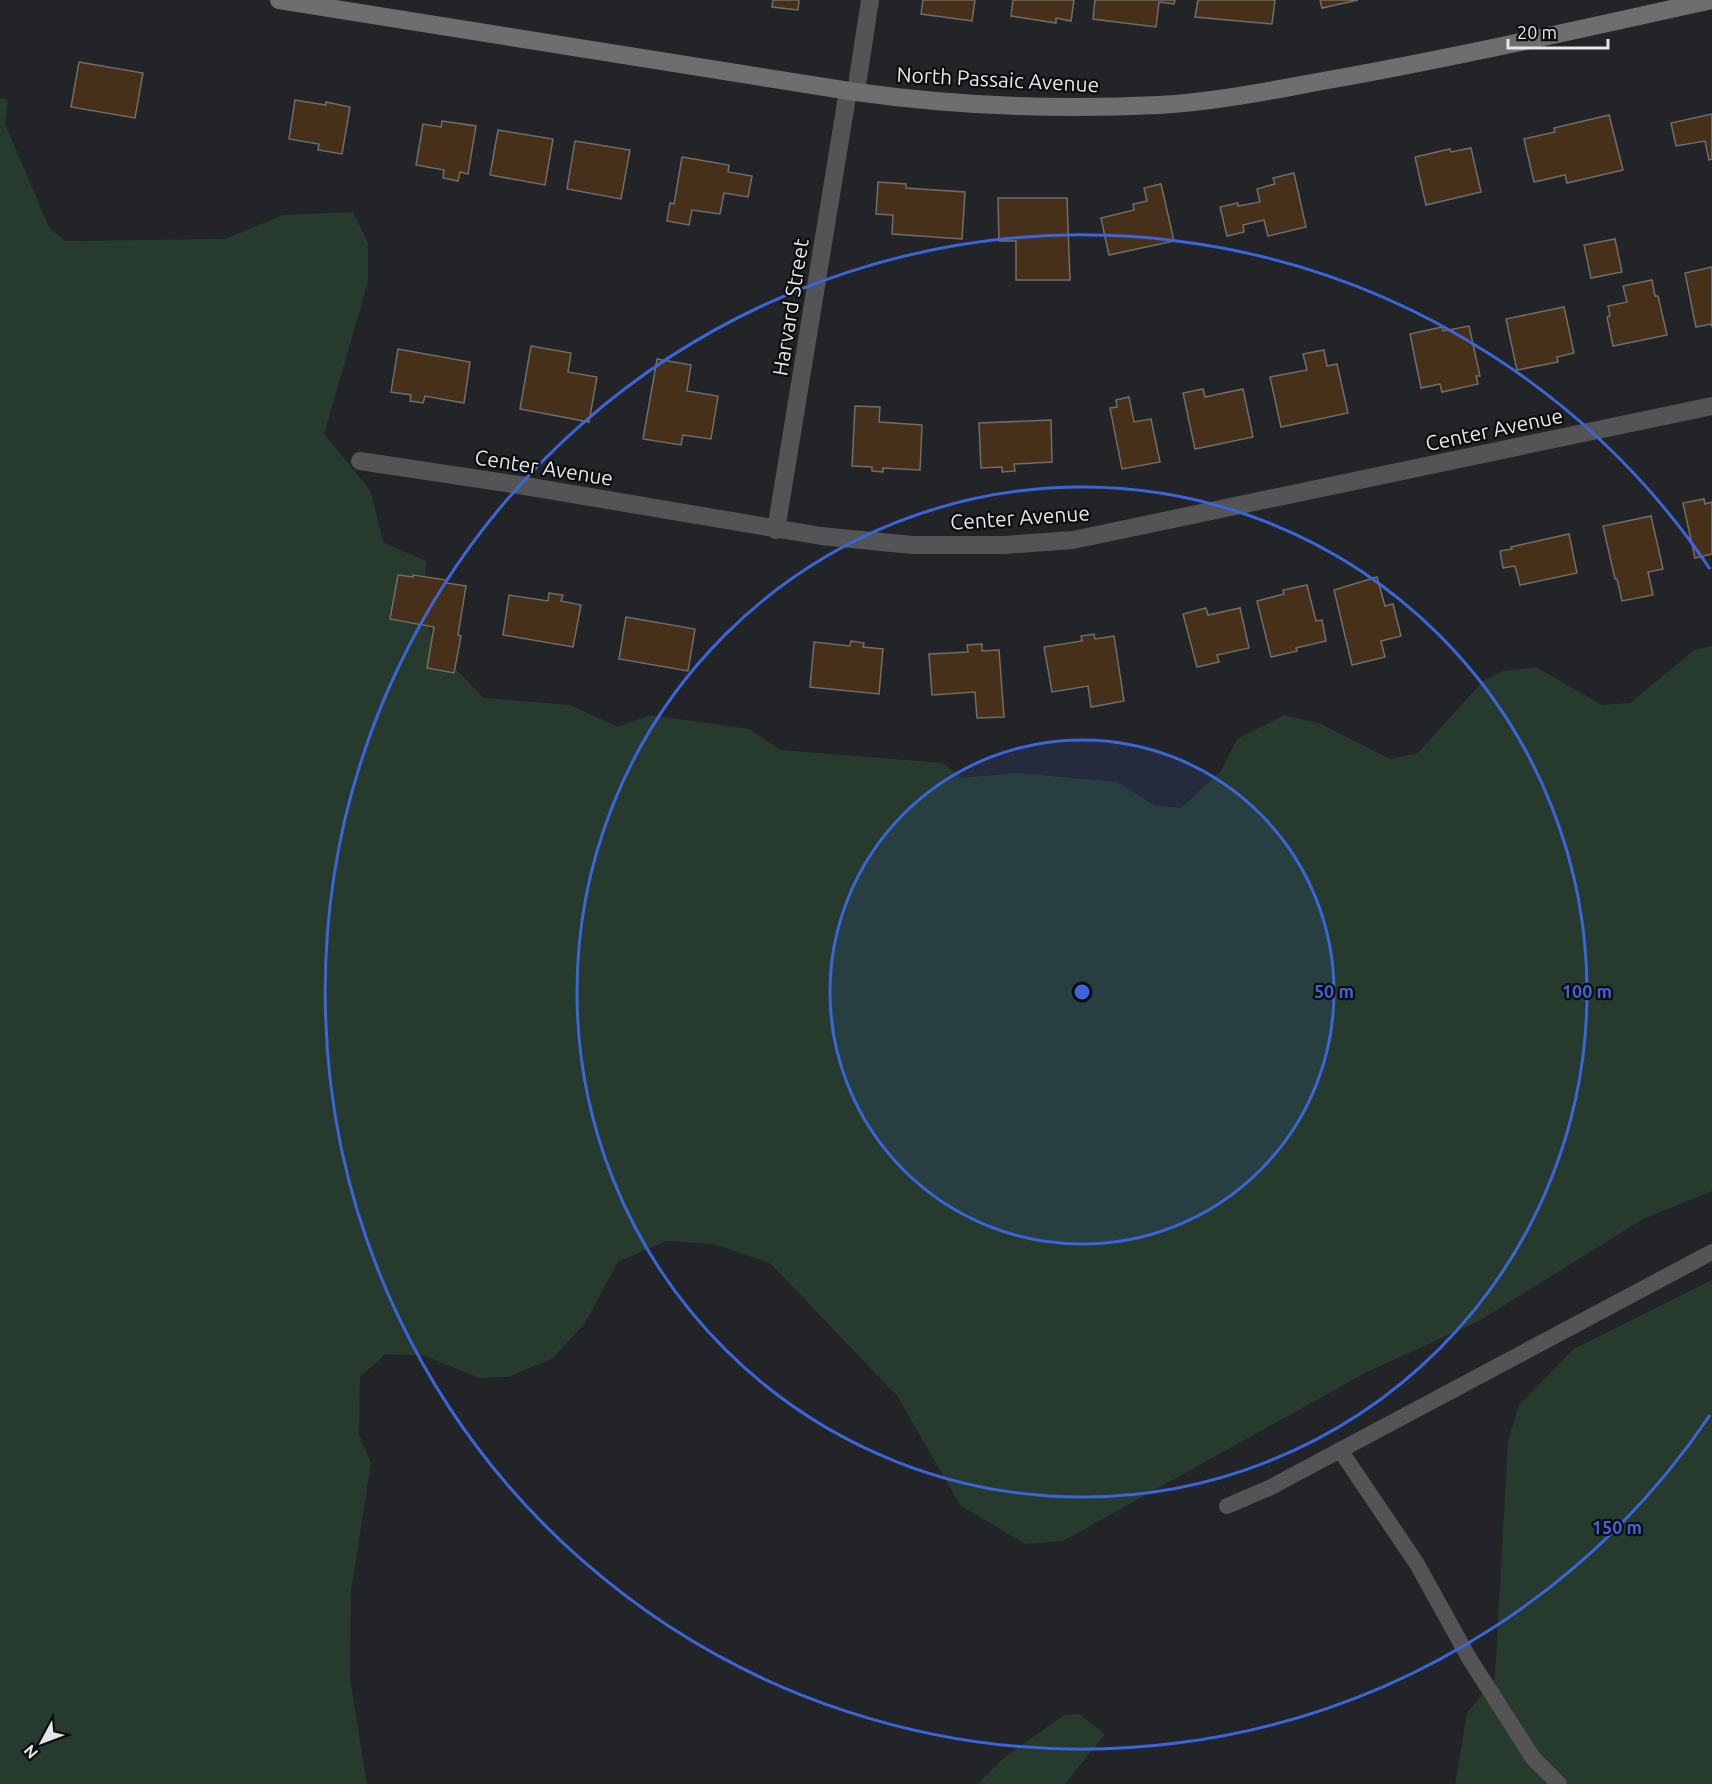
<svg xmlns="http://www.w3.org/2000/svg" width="1712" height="1784" font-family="Ubuntu,sans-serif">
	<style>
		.green { fill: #263b2d }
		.building { fill: #473019; stroke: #716d6a; stroke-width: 1.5 }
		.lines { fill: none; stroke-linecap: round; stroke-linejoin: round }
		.service { stroke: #545355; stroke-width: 16 }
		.minor { stroke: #545355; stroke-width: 18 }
		.secondary { stroke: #6e6d70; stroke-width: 18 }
		.ring { fill: none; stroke: #3b65da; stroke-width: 3 }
		.labels { text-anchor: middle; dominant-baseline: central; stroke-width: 4.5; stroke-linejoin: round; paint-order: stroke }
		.street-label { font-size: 21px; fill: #e5e6e8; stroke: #0c0d0e }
		.centre { fill: #3b65da; stroke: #0c0d0e; stroke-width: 3 }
		.ring-label { font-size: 18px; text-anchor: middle; font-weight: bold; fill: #3b65da; stroke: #0c0d0e; stroke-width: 4.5; stroke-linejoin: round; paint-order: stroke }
	</style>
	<rect width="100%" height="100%" fill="#222427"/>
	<g class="green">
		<polygon points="0,98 8,100 5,124 49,227 65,241 225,239 283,215 353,212 368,243 368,282 324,434 370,490 384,543 426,561 424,614 438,651 484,698 570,705 618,727 650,715 749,729 781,750 943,763 961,778 1017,773 1117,782 1155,806 1181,808 1221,771 1237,739 1284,715 1319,723 1390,759 1418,753 1482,682 1503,671 1536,667 1602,705 1630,703 1694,650 1712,646 1712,1191 1643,1219 1479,1321 1367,1372 1063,1541 1025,1544 960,1505 898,1397 770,1263 714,1244 666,1241 618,1262 585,1323 553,1358 508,1377 479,1378 426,1356 386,1354 360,1377 359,1435 371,1463 351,1592 350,1678 367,1784 0,1784"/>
		<polygon points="1712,1280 1712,1784 1455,1784 1467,1713 1495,1678 1508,1441 1519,1405 1574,1349"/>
		<polygon points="1079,1714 1105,1734 1065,1784 978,1784 1005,1757 1064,1715"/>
	</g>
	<g class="building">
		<polygon points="773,0 799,0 798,10 772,7"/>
		<polygon points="923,0 975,0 972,21 921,14"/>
		<polygon points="1013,0 1074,0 1071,21 1056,18 1056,23 1011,16"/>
		<polygon points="1095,0 1175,0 1174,4 1159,2 1156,27 1093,19"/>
		<polygon points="1198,0 1275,0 1272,24 1195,17"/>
		<polygon points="1320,0 1358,0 1322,8"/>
		<polygon points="79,62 143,73 135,118 71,107"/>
		<polygon points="295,100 326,105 326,102 350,107 342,154 318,150 319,144 289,139"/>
		<polygon points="1712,114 1712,159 1709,160 1705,141 1676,146 1671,123"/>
		<polygon points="1609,115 1623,170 1567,183 1565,175 1534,182 1524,139 1555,132 1554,128"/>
		<polygon points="442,121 476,126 468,174 460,172 458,181 443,178 444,170 416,165 423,124 441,127"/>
		<polygon points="498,130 553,139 545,185 490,175"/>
		<polygon points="575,141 630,150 621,199 567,189"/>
		<polygon points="1471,148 1481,192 1426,205 1415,157 1450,149 1451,152"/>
		<polygon points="682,157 729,165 728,172 752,176 748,197 724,193 720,214 692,210 689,225 667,221 670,203 674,204"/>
		<polygon points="1294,173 1306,227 1268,236 1264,220 1243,225 1244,232 1227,236 1220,207 1238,203 1238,206 1260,202 1257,189 1275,184 1273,178"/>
		<polygon points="878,182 906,184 906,188 965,192 962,239 892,234 893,215 876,214"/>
		<polygon points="1161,184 1174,241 1109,255 1101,218 1134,210 1133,204 1147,201 1144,188"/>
		<polygon points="998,198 1067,198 1070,280 1016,280 1016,241 999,241"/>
		<polygon points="1615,239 1622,272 1591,278 1584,245"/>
		<polygon points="1712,267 1712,327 1711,324 1696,327 1685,273"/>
		<polygon points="1652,280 1655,296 1658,296 1667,335 1613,346 1607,317 1610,316 1608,306 1627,302 1623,286"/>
		<polygon points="1564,307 1574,353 1557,357 1558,362 1517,370 1506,319"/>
		<polygon points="1469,326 1480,376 1476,376 1478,384 1442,392 1440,384 1421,388 1410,334 1442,327 1443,331"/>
		<polygon points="531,346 571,353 568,372 597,377 589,422 520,409"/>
		<polygon points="398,349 470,362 464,403 425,396 423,403 410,401 411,395 391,392"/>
		<polygon points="1324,350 1327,366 1337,364 1348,413 1281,427 1270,377 1307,370 1303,354"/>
		<polygon points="657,359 691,365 687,391 718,396 711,439 683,435 681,445 643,439"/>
		<polygon points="1203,389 1205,397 1243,389 1253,437 1195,449 1183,393"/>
		<polygon points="1129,397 1134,422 1151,419 1160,462 1122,469 1110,408 1117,407 1116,400"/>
		<polygon points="855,406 880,407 879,422 922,425 920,470 883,468 883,472 872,471 872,467 852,466"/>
		<polygon points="1051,420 1052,462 1014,464 1015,471 1002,472 1002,467 981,468 979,423"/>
		<polygon points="1704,499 1705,504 1712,502 1712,554 1695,558 1683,503"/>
		<polygon points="1651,516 1663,569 1648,572 1653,595 1622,601 1617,579 1615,579 1603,526"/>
		<polygon points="1569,534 1577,573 1520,585 1515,566 1503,568 1500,551 1512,549 1511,547"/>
		<polygon points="398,575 413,577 413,575 447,580 446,583 466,586 458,635 461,636 454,673 427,668 434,627 390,619"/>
		<polygon points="1377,577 1385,606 1393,604 1401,636 1381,641 1385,657 1352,665 1334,590"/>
		<polygon points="1307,585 1316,621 1322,620 1326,641 1296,648 1297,651 1271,657 1257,601 1284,594 1283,590"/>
		<polygon points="549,593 563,595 561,601 581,605 573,647 503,635 509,595 548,601"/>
		<polygon points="1206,608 1208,615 1240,608 1249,648 1217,655 1219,662 1197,667 1183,614"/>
		<polygon points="626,617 695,629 688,671 619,659"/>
		<polygon points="1094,634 1095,639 1114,636 1124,701 1091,707 1088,686 1052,692 1044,647 1082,641 1081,636"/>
		<polygon points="851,641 864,643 863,647 883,649 879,694 810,687 814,642 850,646"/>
		<polygon points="982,644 982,651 999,650 1004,717 977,718 975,692 932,695 929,654 968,652 967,645"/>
	</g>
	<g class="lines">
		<g class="service">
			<polyline points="1340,1450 1417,1564 1469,1658 1533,1758 1559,1784"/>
			<polyline points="1227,1506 1271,1487 1712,1252"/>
		</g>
		<g class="minor">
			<polyline points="856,92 870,0"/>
			<polyline points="360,461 525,486 821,536 912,545 1004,545 1073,540 1712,406"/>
			<polyline points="776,530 848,91"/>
		</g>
		<path class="secondary" d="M279,0l577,92c100,14 202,18 303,13 58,-3 119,-16 175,-26 127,-23 252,-51 378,-79"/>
	</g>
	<circle cx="1082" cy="992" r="252" fill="#3b65da" fill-opacity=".12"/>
	<g class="ring">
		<circle cx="1082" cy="992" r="252"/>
		<circle cx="1082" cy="992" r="505"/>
		<path d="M1710 1415A757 757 0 1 1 1710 569"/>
	</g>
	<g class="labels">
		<g class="street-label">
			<text transform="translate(998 79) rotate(3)">North Passaic Avenue</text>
			<text transform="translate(790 307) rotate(-81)">Harvard Street</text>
			<text transform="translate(1494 429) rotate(-12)">Center Avenue</text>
			<text transform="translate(544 467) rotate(9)">Center Avenue</text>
			<text transform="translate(1020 517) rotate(-4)">Center Avenue</text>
		</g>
	</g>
	<circle cx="1082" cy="992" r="9" class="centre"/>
	<g class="ring-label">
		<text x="1334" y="998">50 m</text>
		<text x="1587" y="998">100 m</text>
		<text x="1617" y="1534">150 m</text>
	</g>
	<g transform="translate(42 1742) rotate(229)" stroke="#0c0d0e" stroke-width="4.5" paint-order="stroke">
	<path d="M0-4.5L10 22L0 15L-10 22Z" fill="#e5e6e8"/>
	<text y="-9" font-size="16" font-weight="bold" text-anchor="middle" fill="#e5e6e8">N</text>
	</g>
	<path d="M1508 39v9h100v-9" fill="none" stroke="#e5e6e8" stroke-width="3"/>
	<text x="1517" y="39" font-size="18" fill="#e5e6e8" stroke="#0c0d0e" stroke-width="4.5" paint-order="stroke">20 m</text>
</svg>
